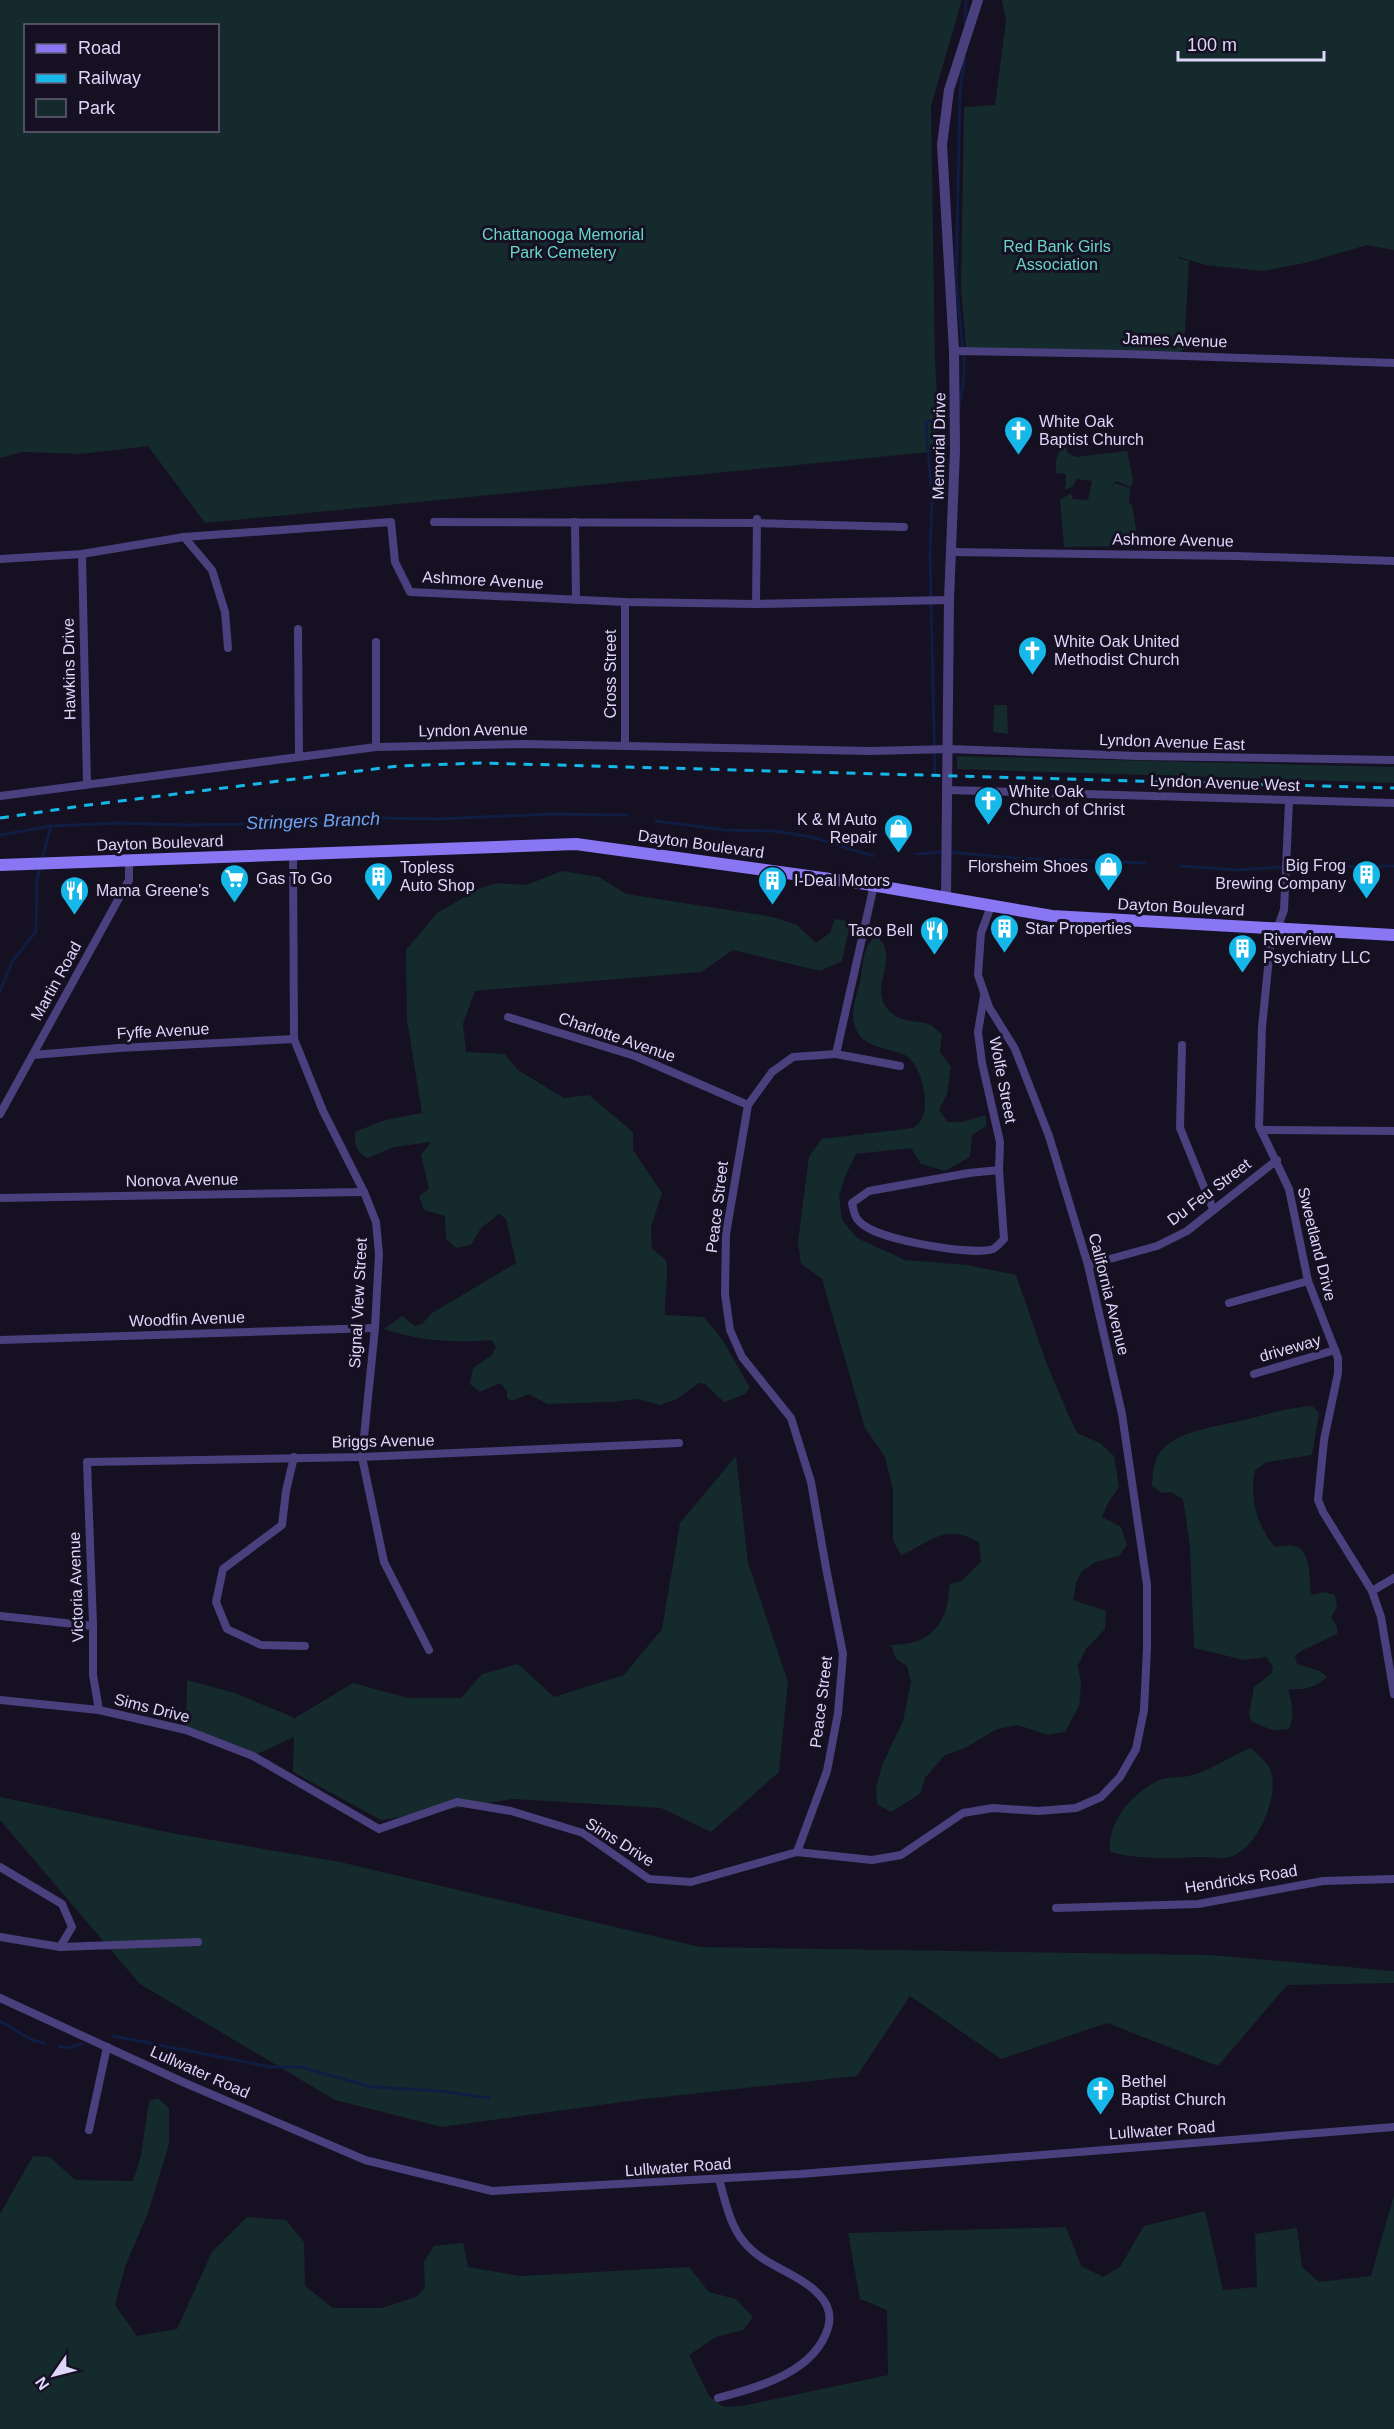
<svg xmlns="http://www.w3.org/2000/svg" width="1394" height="2429" font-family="Arial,sans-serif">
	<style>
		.green { fill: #142a2c; fill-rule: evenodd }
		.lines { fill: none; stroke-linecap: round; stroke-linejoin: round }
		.stream { stroke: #101d42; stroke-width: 3 }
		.minor { stroke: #4a407e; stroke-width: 8 }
		.tertiary { stroke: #4a407e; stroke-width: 10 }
		.secondary { stroke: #8976f3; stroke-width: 12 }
		.rail { stroke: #15b8e8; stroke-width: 3; stroke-dasharray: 9 8; stroke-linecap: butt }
		.labels { text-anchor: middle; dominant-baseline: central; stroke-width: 6; stroke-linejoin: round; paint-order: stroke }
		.park-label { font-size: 16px; fill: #68d5c8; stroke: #161023 }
		.street-label { font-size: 16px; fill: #dfd6fb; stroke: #161023 }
		.poi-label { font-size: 16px; fill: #dfd6fb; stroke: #161023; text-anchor: start }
		.water-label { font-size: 18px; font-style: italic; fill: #6da3f2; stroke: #161023 }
	</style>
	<rect width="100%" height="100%" fill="#161023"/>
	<g class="green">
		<path d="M0,0h962l-31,106 4,253 5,92 -735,72 -57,-77 -67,8 -58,-2 -23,6zM26,26h192v104h-192z"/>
		<polygon points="1002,0 1394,0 1394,250 1367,245 1305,263 1262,271 1206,265 1179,257 1175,253 1180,259 1189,261 1184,349 1179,353 966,348 961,288 964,107 995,105 1006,21"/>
		<path d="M1066,445l2,8 8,4 51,-6 6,29 -2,7 -15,-6 -6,6 5,-4 15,5 -1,16 3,1 7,41 -75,1 -4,-47 11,-7 2,6 15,1 4,-19 -16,-2 -3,7 -8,4 1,-16 -10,-1c-1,-14 0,-19 10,-28z"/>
		<polygon points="994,705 1007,705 1008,734 993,732"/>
		<polygon points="957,756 1394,767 1394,783 957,769"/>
		<path d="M562,871l37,6 27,17 147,23 24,8 19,18 14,-10 5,-14 8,1 7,4 -8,37 -22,10 -87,-21 -32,22 -226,19 -12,33 3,28 39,2 13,16 46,28 25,-3 44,37v18l29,43 -11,34 1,22 14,11c3,19 -2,35 -1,55l39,2 18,22 28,49 -5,6 -21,8 -19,-18 -6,-1 -22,16 -17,6 -23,-6 -27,3 -63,2 -18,-10 -18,7 -4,-3v-7l-7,-8 -20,9 -10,-8 3,-16 19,-13 4,-8 -5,-7c-38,3 -71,1 -107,-11l18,-13 13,10 7,-2 10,-11 84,-50 -10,-44 -7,-5 -18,14 -10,17 -15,3 -10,-9 -1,-23 -21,-6 -5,-14 10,-7 -8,-34 10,-13 -37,5 -26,11c-12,-6 -14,-13 -13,-26l30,-12 37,-7 -15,-93 -1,-70 31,-37 41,-24 19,-6 29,2z"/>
		<path d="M877,936c3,4 7,8 8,12 7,23 -18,46 9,67 11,8 25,5 37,10 3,2 7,7 11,9l-2,18 11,15 -4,27 -8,16 9,12h14l24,-7v11l-14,9 -2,22 -25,14 -24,-7 -10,-16 -55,6 -11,23 -6,19 3,24 15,18 48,22 62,5 49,10 30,87 23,54 8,17 23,10 14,13 5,31 -11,16 -6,14 19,10 6,18 -8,11 -23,6 -14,9 -6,12 -3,17 33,11 -1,18 -19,20 -8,16 3,19 -2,22 -14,26 -17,3 -30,-10 -21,4 -32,19 -20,7 -20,23 -5,16 -29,18 -14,-8 -1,-17 7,-24 20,-42 8,-39 -4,-16 -11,-7 -5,-14c22,-1 41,-5 52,-28 5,-9 5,-23 7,-33l11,-3 20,-19 -2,-19c-32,-21 -47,-1 -78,12l-8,-15v-50l-8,-33 -20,-29 -43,-149 -21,-15 -3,-22 11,-86 13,-17 91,-11c3,-2 8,-6 9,-10 8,-15 -1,-55 -17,-63 -18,-8 -42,-6 -50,-28 -6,-15 3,-35 6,-50 2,-15 2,-33 16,-41z"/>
		<path d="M1312,1406l7,7 -7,42 -45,7 -12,8c-6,28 2,56 20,77 6,-1 14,-3 20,-1 17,4 14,36 16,49l12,-3 12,3 2,12 -6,10 6,10v7l-36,17 -6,5 2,8 23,7 7,6c-13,11 -22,13 -39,12 4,14 7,25 1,40l-17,1 -20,-8 -3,-7 5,-28 17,-13 2,-7 -7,-10 -22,3 -50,-12 -4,-101 -7,-48 -12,-7 -10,1 -9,-7c1,-14 1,-28 13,-39 17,-17 55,-21 79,-27 25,-6 41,-12 68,-14z"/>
		<polygon points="736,1456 748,1563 788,1682 779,1772 711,1832 661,1808 513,1799 381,1820 293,1772 294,1737 253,1756 186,1730 187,1680 235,1693 295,1718 353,1683 408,1698 461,1698 482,1674 518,1664 554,1697 624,1675 662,1629 680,1523"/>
		<path d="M1251,1748c6,6 15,13 19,21 11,25 -13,82 -41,88 -8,2 -19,0 -28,0 -30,1 -61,3 -91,-5 -3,-29 21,-58 46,-70 12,-7 24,-3 36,-7 21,-5 39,-20 59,-27z"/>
		<polygon points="0,1797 177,1834 340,1862 700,1947 1210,1955 1394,1971 1394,1983 1287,1985 1218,2066 1107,2023 1001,2059 910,1996 857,2076 644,2099 442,2127 335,2100 140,1984 0,1820"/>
		<polygon points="158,2098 169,2108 169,2144 148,2213 126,2264 115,2305 137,2336 177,2329 212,2252 247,2217 286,2220 304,2242 305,2286 333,2308 381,2308 416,2297 425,2288 424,2262 434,2246 463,2243 468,2267 521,2276 689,2267 709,2292 736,2299 753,2317 743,2330 716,2337 689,2355 709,2396 724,2407 742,2406 888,2375 887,2310 860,2299 848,2233 1066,2227 1081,2266 1103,2277 1120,2267 1144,2226 1205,2211 1223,2290 1257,2287 1255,2234 1297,2228 1302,2267 1319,2282 1371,2276 1394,2195 1394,2429 0,2429 0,2214 33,2156 50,2157 75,2180 133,2181 141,2156 149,2101"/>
	</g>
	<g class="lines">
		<g class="stream">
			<polyline points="965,25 966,0"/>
			<polyline points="958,412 964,378 964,359 956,281 960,90 965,58"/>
			<polyline points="935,775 930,553 932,501 926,422 942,419 952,415"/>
			<polyline points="656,821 725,830 774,831 812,837 873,856"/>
			<polyline points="0,835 51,826 119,823 185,825 335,823 373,818 437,819 552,814 627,815"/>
			<polyline points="949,852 1013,858 1145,863"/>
			<polyline points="916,854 943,852"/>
			<polyline points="42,859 51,826"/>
			<polyline points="1181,866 1237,870 1281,867"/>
			<polyline points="1294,867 1394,866"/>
			<polyline points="0,991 12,962 36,931 37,879 41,866"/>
			<polyline points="0,2021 32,2040 44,2043"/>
			<polyline points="113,2036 271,2067 301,2067 372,2087 441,2091 489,2098"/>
			<polyline points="59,2046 68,2048 82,2044"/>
		</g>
		<g class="minor">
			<polyline points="954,351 1125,354 1394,363"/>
			<polyline points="434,522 757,523 904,527"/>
			<polyline points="575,522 576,600"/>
			<polyline points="184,537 212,570 225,612 228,648"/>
			<polyline points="951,552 1236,556 1394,561"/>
			<polyline points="82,554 87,784"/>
			<polyline points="0,559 82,554 184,537 391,522 395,562 410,592 625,602 756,604 949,600"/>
			<polyline points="756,604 757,519"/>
			<polyline points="298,629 299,757"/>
			<polyline points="625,746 625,602"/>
			<polyline points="376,747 376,642"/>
			<polyline points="947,790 1394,803"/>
			<polyline points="0,796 376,747 526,744 871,751 949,749 1138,756 1394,760"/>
			<polyline points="1289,802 1284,910 1270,948 1262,1027 1259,1126 1289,1189 1308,1281 1338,1358 1338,1373 1324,1440 1318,1500 1323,1512 1372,1591 1381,1617 1394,1694"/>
			<polyline points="293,855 294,1039 323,1111 364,1192 376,1222 379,1254 375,1328 362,1457 384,1562 429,1650"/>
			<path d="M984,996l-6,36 4,31 18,79 -1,28 5,69c-3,3 -7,8 -11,10 -21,7 -109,-9 -128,-23 -10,-6 -11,-13 -13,-23l17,-12 100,-18 30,-3"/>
			<polyline points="508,1017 635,1056 748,1105"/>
			<polyline points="1182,1045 1180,1128 1213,1209"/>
			<polyline points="836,1054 900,1066"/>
			<polyline points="33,1055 119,1048 294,1039"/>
			<polyline points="0,1114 129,880 129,861"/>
			<polyline points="1261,1130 1394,1131"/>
			<polyline points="0,1198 364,1192"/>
			<polyline points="1088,1265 1157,1246 1187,1231 1277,1160"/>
			<polyline points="1229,1303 1308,1281"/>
			<polyline points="0,1340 375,1328"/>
			<polyline points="1254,1374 1335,1350"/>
			<polyline points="294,1457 286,1491 282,1525 223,1569 216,1602 227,1629 261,1645 305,1646"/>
			<polyline points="1372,1591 1394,1578"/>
			<polyline points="0,1616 93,1626"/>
			<polyline points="0,1700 99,1710 186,1730 253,1756 379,1829 457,1802 511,1811 583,1833 649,1879 691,1882 797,1852 872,1860 901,1855 963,1813 993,1808 1038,1811 1076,1808 1101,1797 1120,1777 1136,1749 1144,1710 1147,1648 1147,1585 1122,1414 1088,1265 1049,1136 1015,1049 989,1007 978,975 981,933 991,906"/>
			<polyline points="99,1710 93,1675 93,1624 87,1462 362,1457 679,1443"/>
			<polyline points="797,1852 827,1771 838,1713 843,1654 826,1568 811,1482 791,1418 742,1357 730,1330 725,1294 726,1234 748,1105 772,1072 793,1057 836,1054 874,885"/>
			<polyline points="0,1867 62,1904 72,1927 60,1947"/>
			<polyline points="1056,1908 1198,1904 1323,1881 1394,1879"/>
			<polyline points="0,1937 60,1947 198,1942"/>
			<polyline points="0,1998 185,2083 365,2160 492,2191 800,2174 1394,2127"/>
			<polyline points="89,2130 107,2047"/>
			<path d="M718,2398c40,-11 96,-25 110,-70 5,-17 -3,-29 -16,-40 -21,-17 -50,-24 -68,-46 -14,-16 -19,-42 -25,-63"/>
		</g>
		<polyline class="tertiary" points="946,898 949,600 955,450 954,351 942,145 949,90 978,0"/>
		<polyline class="secondary" points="0,865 576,844 866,884 1052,916 1394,935"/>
		<polyline class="rail" points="0,818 81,806 398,766 482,763 1394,788"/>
	</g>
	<defs>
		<symbol id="church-pin" viewBox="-11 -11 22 30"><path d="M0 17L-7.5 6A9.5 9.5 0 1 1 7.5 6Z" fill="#15b8e8" stroke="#161023"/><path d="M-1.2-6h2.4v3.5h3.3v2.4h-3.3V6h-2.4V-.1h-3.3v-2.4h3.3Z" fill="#fff"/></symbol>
		<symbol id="shop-pin" viewBox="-11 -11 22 30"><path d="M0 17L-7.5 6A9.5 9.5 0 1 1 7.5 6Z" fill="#15b8e8" stroke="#161023"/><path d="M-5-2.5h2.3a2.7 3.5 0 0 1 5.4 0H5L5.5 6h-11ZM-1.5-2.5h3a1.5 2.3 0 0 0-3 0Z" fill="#fff"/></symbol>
		<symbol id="building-pin" viewBox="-11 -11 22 30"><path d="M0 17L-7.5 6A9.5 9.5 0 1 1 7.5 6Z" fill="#15b8e8" stroke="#161023"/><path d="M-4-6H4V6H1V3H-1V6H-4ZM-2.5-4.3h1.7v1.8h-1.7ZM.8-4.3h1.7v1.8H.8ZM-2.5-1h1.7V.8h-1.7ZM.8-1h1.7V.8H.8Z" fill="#fff"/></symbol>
		<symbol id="supermarket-pin" viewBox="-11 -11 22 30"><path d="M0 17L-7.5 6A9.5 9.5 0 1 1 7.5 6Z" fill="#15b8e8" stroke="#161023"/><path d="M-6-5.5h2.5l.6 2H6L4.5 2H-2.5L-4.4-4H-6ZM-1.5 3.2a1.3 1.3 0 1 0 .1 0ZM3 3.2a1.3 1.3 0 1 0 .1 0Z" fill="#fff"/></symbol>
		<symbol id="restaurant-pin" viewBox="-11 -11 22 30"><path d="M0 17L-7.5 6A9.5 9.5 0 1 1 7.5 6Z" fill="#15b8e8" stroke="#161023"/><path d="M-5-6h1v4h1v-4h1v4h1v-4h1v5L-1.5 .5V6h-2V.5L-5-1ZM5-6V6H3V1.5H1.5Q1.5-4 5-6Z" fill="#fff"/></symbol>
	</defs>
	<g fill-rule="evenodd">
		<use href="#church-pin" x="1002" y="414" width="33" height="45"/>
		<use href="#church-pin" x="1016" y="634" width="33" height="45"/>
		<use href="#church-pin" x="972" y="784" width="33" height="45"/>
		<use href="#shop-pin" x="882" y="812" width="33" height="45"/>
		<use href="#shop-pin" x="1092" y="850" width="33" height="45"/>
		<use href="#building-pin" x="1350" y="858" width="33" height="45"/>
		<use href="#building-pin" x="362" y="860" width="33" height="45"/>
		<use href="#supermarket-pin" x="218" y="862" width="33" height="45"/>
		<use href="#building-pin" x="756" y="864" width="33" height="45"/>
		<use href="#restaurant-pin" x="58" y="874" width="33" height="45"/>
		<use href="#building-pin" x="988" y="912" width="33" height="45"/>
		<use href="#restaurant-pin" x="918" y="914" width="33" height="45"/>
		<use href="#building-pin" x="1226" y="932" width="33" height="45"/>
		<use href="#church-pin" x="1084" y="2074" width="33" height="45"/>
	</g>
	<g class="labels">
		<g class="park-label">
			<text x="563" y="234">Chattanooga Memorial<tspan x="563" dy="18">Park Cemetery</tspan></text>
			<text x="1057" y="246">Red Bank Girls<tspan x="1057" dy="18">Association</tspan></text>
		</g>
		<g class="street-label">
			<text transform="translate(1175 340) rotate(2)">James Avenue</text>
			<text transform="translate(939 446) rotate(-89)">Memorial Drive</text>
			<text transform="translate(1173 540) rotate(1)">Ashmore Avenue</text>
			<text transform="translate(483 580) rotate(3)">Ashmore Avenue</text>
			<text transform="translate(69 669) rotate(-91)">Hawkins Drive</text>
			<text transform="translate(610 674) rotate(-90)">Cross Street</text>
			<text transform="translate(473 730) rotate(-1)">Lyndon Avenue</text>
			<text transform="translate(1172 742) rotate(2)">Lyndon Avenue East</text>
			<text transform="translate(1225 783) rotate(2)">Lyndon Avenue West</text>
			<text transform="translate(160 843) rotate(-2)">Dayton Boulevard</text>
			<text transform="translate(701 844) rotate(8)">Dayton Boulevard</text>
			<text transform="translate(1181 907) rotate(3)">Dayton Boulevard</text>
			<text transform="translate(56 981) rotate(-61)">Martin Road</text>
			<text transform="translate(163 1031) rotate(-3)">Fyffe Avenue</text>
			<text transform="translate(617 1037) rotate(19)">Charlotte Avenue</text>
			<text transform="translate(1003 1080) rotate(79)">Wolfe Street</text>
			<text transform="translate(182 1180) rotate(-1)">Nonova Avenue</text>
			<text transform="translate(1209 1192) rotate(-37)">Du Feu Street</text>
			<text transform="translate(717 1207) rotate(-83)">Peace Street</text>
			<text transform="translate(1317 1244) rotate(76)">Sweetland Drive</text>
			<text transform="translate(1109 1294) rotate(76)">California Avenue</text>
			<text transform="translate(358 1303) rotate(-87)">Signal View Street</text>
			<text transform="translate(187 1319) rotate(-2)">Woodfin Avenue</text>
			<text transform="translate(1290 1348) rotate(-16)">driveway</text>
			<text transform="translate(383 1441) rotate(-1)">Briggs Avenue</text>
			<text transform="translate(76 1587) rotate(-92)">Victoria Avenue</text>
			<text transform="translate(821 1702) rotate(-83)">Peace Street</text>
			<text transform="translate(152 1708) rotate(14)">Sims Drive</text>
			<text transform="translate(620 1842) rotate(32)">Sims Drive</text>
			<text transform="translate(1241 1879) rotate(-9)">Hendricks Road</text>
			<text transform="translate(200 2072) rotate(24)">Lullwater Road</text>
			<text transform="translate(1162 2130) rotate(-4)">Lullwater Road</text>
			<text transform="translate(678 2167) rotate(-4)">Lullwater Road</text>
		</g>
		<g class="poi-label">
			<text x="1039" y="421">White Oak<tspan x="1039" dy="18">Baptist Church</tspan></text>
			<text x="1054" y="641">White Oak United<tspan x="1054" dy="18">Methodist Church</tspan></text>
			<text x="1009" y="791">White Oak<tspan x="1009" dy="18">Church of Christ</tspan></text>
			<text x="877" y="819" text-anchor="end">K &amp; M Auto<tspan x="877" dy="18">Repair</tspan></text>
			<text x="1346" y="865" text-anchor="end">Big Frog<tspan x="1346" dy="18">Brewing Company</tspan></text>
			<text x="1088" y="866" text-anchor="end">Florsheim Shoes</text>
			<text x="400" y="867">Topless<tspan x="400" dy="18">Auto Shop</tspan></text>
			<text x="256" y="878">Gas To Go</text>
			<text x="794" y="880">I-Deal Motors</text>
			<text x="96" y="890">Mama Greene's</text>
			<text x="1025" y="928">Star Properties</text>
			<text x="913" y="930" text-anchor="end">Taco Bell</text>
			<text x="1263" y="939">Riverview<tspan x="1263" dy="18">Psychiatry LLC</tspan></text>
			<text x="1121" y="2081">Bethel<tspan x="1121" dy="18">Baptist Church</tspan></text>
		</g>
		<g class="water-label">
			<text transform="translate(313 821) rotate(-2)">Stringers Branch</text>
		</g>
	</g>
	<rect x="24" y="24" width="195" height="108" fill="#161023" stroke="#665f79" stroke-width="1.5"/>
	<rect x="36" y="44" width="30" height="9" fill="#8976f3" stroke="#665f79" stroke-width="1.5"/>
	<text x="78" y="54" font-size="18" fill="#dfd6fb">Road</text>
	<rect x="36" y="74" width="30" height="9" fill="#15b8e8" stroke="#665f79" stroke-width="1.5"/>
	<text x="78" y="84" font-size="18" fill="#dfd6fb">Railway</text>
	<rect x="36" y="99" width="30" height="18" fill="#142a2c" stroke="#665f79" stroke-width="1.5"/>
	<text x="78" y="114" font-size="18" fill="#dfd6fb">Park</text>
	<g transform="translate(54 2375) rotate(235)" stroke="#161023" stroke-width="4.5" paint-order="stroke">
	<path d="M0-4.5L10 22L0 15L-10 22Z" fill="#dfd6fb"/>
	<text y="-9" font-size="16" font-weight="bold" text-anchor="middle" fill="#dfd6fb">N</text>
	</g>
	<path d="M1178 51v9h146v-9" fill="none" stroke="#dfd6fb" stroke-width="3"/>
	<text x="1187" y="51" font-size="18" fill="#dfd6fb" stroke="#161023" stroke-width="4.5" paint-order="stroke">100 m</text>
</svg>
